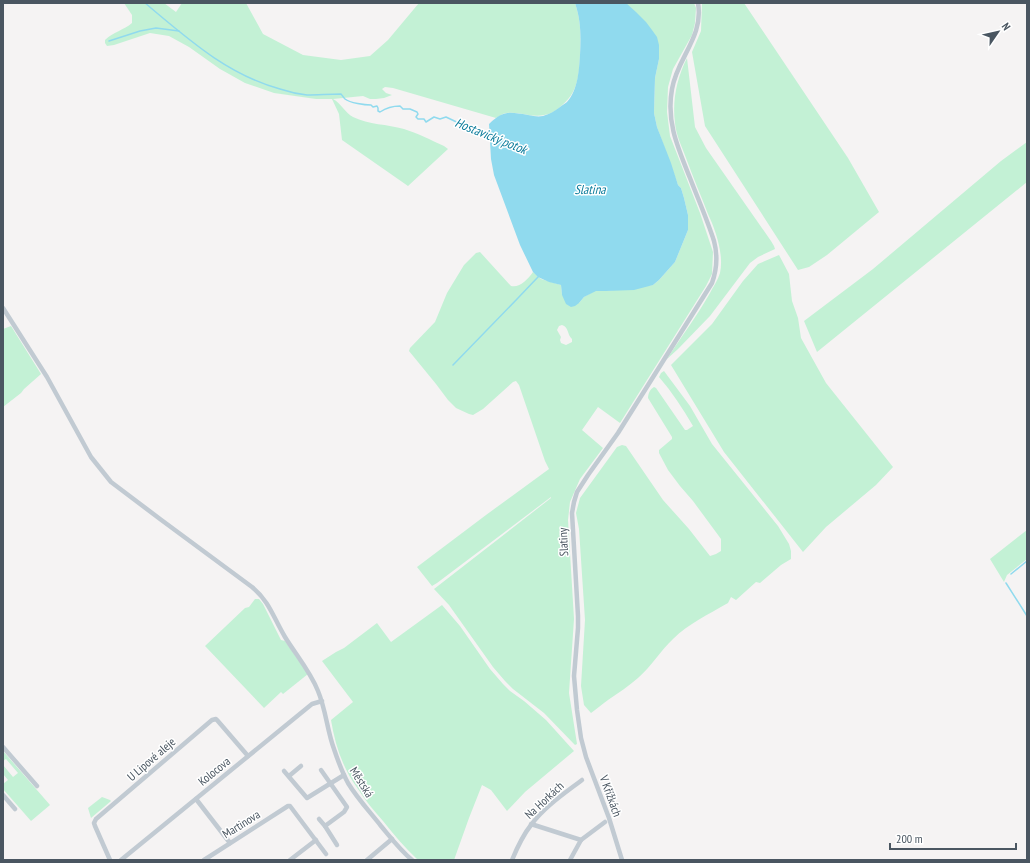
<svg xmlns="http://www.w3.org/2000/svg" width="1030" height="863" font-family="'PT Sans Narrow',sans-serif">
	<style>
		.green { fill: #c3f1d5; fill-rule: evenodd }
		.water { fill: #90daee }
		.lines { fill: none; stroke-linecap: round; stroke-linejoin: round }
		.stream { stroke: #90daee; stroke-width: 1.5 }
		.minor { stroke: #c1cad2; stroke-width: 4.5 }
		.labels { text-anchor: middle; dominant-baseline: central; stroke-width: 3; stroke-linejoin: round; paint-order: stroke }
		.street-label { font-size: 12px; fill: #4a5661; stroke: #fff }
		.water-label { font-size: 13px; font-style: italic; fill: #0c7c9b; stroke: #fff }
	</style>
	<rect width="100%" height="100%" fill="#f5f3f3"/>
	<g class="green">
		<path d="M124,3h40l12,9 6,-9h64l17,31 40,21 38,5 29,-4 18,-16 31,-37h156c6,18 6,33 5,52 -1,21 -2,38 -20,52 -4,4 -10,7 -16,8 -12,3 -25,-4 -37,-2 -4,0 -7,3 -11,5l-103,-30 -8,-1 -3,2 4,4 6,2 -8,3 -8,1h-6l-7,-3 -30,3c8,4 12,14 20,18 16,8 34,7 51,12 13,4 27,11 40,17l4,3 -40,37 -66,-46 -3,-26 -7,-15h-16l-42,-6 -29,-10 -25,-14 -31,-22 -20,-11 -19,-3 -36,12 -7,1 -2,-3v-3c8,-8 19,-10 27,-17v-8z"/>
		<path d="M626,3h68l2,5 -1,15 -3,12 -19,34 -5,18 -1,25 3,24 30,77 13,39 -1,22 -6,12 -86,137 -22,-16 -16,23 21,18 -23,31 -10,23 -2,18 6,99 -5,74 8,51 -2,1 -31,-32 -31,-24 -8,-8 -12,-14 -44,-62 -15,-16 117,-91v-1l-114,86 -5,3 -15,-19 69,-52 63,-46 -4,-8 -26,-76 -3,-4 -3,1 -30,27 -10,6 -4,-1 -13,-6 -8,-8 -12,-16 -27,-33 1,-3 25,-26 12,-29 17,-28 12,-12 4,-1 31,34c9,2 17,-7 22,-14l8,7 20,6 1,10 17,8 5,-6 12,-7 10,1 47,-6 6,-5 16,-18 13,-32v-15l-4,-17 -3,-10 -3,-3 -21,-58 -3,-14 1,-35 4,-19zM562,325c7,2 5,10 10,14v3l-6,3 -5,-2 -1,-3 1,-3 -4,-7 2,-4z"/>
		<polygon points="702,3 744,3 848,158 879,212 827,255 809,267 798,270 705,126 692,52 701,31"/>
		<path d="M687,58l8,69 11,21 65,93 3,5 1,3 -17,8 -8,6 -40,53 -32,33 -11,10c14,-22 30,-43 43,-66 3,-6 8,-13 10,-20 4,-18 -4,-42 -12,-59 -7,-18 -15,-37 -22,-56 -4,-11 -10,-23 -11,-35 -3,-23 2,-45 12,-65z"/>
		<polygon points="1027,142 1027,182 817,352 804,321 873,269 1001,161"/>
		<polygon points="779,255 789,274 792,301 798,318 801,338 826,383 893,467 876,485 826,527 803,552 724,452 671,365 712,324 743,281 758,264"/>
		<polygon points="11,326 41,374 24,389 21,393 3,407 3,329"/>
		<path d="M664,371l26,35 22,38 66,82 11,18 2,7v8l-10,6 -21,18 -4,-1 -20,18 -5,-3 -3,6c-19,11 -40,21 -55,36 -13,12 -21,27 -35,39 -9,8 -20,15 -30,22 -6,4 -11,9 -17,13l-7,-8 -3,-19 4,-66 -6,-91 -3,-16 4,-15 37,-51 5,-2 4,1 37,54 26,29 21,27 6,-2 5,-3v-12l-28,-38 -13,-15 -12,-16 -9,-17v-3l13,-11v-2l-24,-39c0,-4 2,-9 6,-11l2,1 29,42h2l6,-4c-10,-17 -21,-34 -34,-49l2,-4z"/>
		<polygon points="1027,530 1027,559 1007,575 1004,582 990,559"/>
		<polygon points="255,599 259,599 263,604 281,640 285,641 308,674 283,694 281,692 264,708 205,646 245,608 249,607"/>
		<path d="M442,605l18,21 30,43 13,15 7,7 14,10 22,19 28,31 -49,41 -18,19 -16,-21 -9,-5 -13,33 -15,42h-36c-13,-12 -24,-25 -35,-39 -9,-10 -18,-21 -25,-32 -15,-20 -23,-44 -27,-69l22,-18 -31,-41 14,-9 8,-4 33,-25 14,19z"/>
		<polygon points="3,751 50,805 31,821 3,789 3,784 8,780 3,774 3,765 13,777 18,773 6,759 3,761"/>
		<polygon points="102,797 110,800 111,801 91,818 88,808"/>
	</g>
	<path class="water" d="M575,3h51l10,9 10,10 6,8 5,7 2,8v14l-4,19 -1,35 3,14 14,36 7,22 3,3 3,10 4,17v15l-13,32 -16,18 -6,5 -19,5 -28,1h-10l-12,6 -5,6 -4,3 -4,1 -5,-3 -4,-9 -1,-10 -12,-3 -11,-5 -5,-5 -13,-27 -26,-70 -3,-16 -2,-35c15,-14 20,-12 39,-9 5,1 10,2 15,1 7,-2 12,-5 17,-9 2,-2 5,-3 7,-5 11,-12 12,-32 13,-47 1,-19 1,-34 -5,-52z"/>
	<g class="lines">
		<g class="stream">
			<path d="M145,3c42,35 81,71 135,86 9,3 18,5 27,6 11,0 22,-1 34,-1 1,1 2,3 4,5 5,4 20,6 26,6l2,2 4,-1 1,2v3l2,1c6,-4 12,-6 20,-6l3,3h7l7,3 1,2 -2,3 2,2h6l2,3 8,-5 6,2 6,-2 19,9 6,5 20,7"/>
			<polyline points="109,41 140,31 156,28 179,31"/>
			<polyline points="453,365 518,298 538,277"/>
			<polyline points="1011,574 1027,561"/>
			<polyline points="1006,583 1027,616"/>
		</g>
		<g class="minor">
			<path d="M3,308l44,69 44,80 20,25 49,37 92,68c18,15 21,30 33,50 11,18 25,34 33,54 8,19 9,39 16,58 4,12 8,23 14,34 9,15 22,29 33,43 10,12 19,24 31,34"/>
			<polyline points="3,747 37,786"/>
			<polyline points="321,770 347,807 344,812 325,826 337,845"/>
			<polyline points="284,771 307,798 344,775"/>
			<polyline points="289,776 301,766"/>
			<polyline points="3,795 15,809"/>
			<polyline points="196,799 230,843"/>
			<polyline points="319,819 325,826"/>
			<polyline points="531,824 581,840"/>
			<polyline points="110,860 95,826 94,823 96,819 212,720 216,719 217,720 248,756"/>
			<polyline points="121,860 312,704 322,701"/>
			<polyline points="204,860 288,806 290,806 326,854"/>
			<polyline points="290,860 316,840"/>
			<polyline points="367,860 392,839"/>
			<path d="M512,860c5,-12 11,-25 19,-35 13,-18 34,-32 51,-45"/>
			<polyline points="570,860 581,840 605,822"/>
			<path d="M622,860l-13,-42 -23,-61 -5,-19 -4,-28 -3,-34 4,-48v-12l-6,-103 2,-11 3,-10 11,-17 30,-42 94,-150c5,-14 6,-27 2,-42 -7,-22 -16,-42 -24,-63 -12,-30 -24,-56 -18,-89 5,-31 32,-52 26,-86"/>
		</g>
	</g>
	<g class="labels">
		<g class="street-label">
			<text transform="translate(563 542) rotate(-93)">Slatiny</text>
			<text transform="translate(151 759) rotate(-41)">U Lipové aleje</text>
			<text transform="translate(214 771) rotate(-39)">Kolocova</text>
			<text transform="translate(362 782) rotate(58)">Městská</text>
			<text transform="translate(611 796) rotate(70)">V Křížkách</text>
			<text transform="translate(544 800) rotate(-43)">Na Horkách</text>
			<text transform="translate(241 824) rotate(-32)">Martinova</text>
		</g>
		<g class="water-label">
			<text transform="translate(491 136) rotate(22)">Hostavický potok</text>
			<text x="590" y="189">Slatina</text>
		</g>
	</g>
	<rect width="1030" height="863" fill="none" stroke="#4a5661" stroke-width="8"/>
	<g transform="translate(998 32) rotate(56)" stroke="#ffffff" stroke-width="3" paint-order="stroke">
	<path d="M0-3L7 15L0 10L-7 15Z" fill="#4a5661"/>
	<text y="-6" font-size="11" font-weight="bold" text-anchor="middle" fill="#4a5661">N</text>
	</g>
	<path d="M890 843v6h126v-6" fill="none" stroke="#4a5661" stroke-width="2"/>
	<text x="896" y="843" font-size="12" fill="#4a5661" stroke="#ffffff" stroke-width="3" paint-order="stroke">200 m</text>
</svg>
